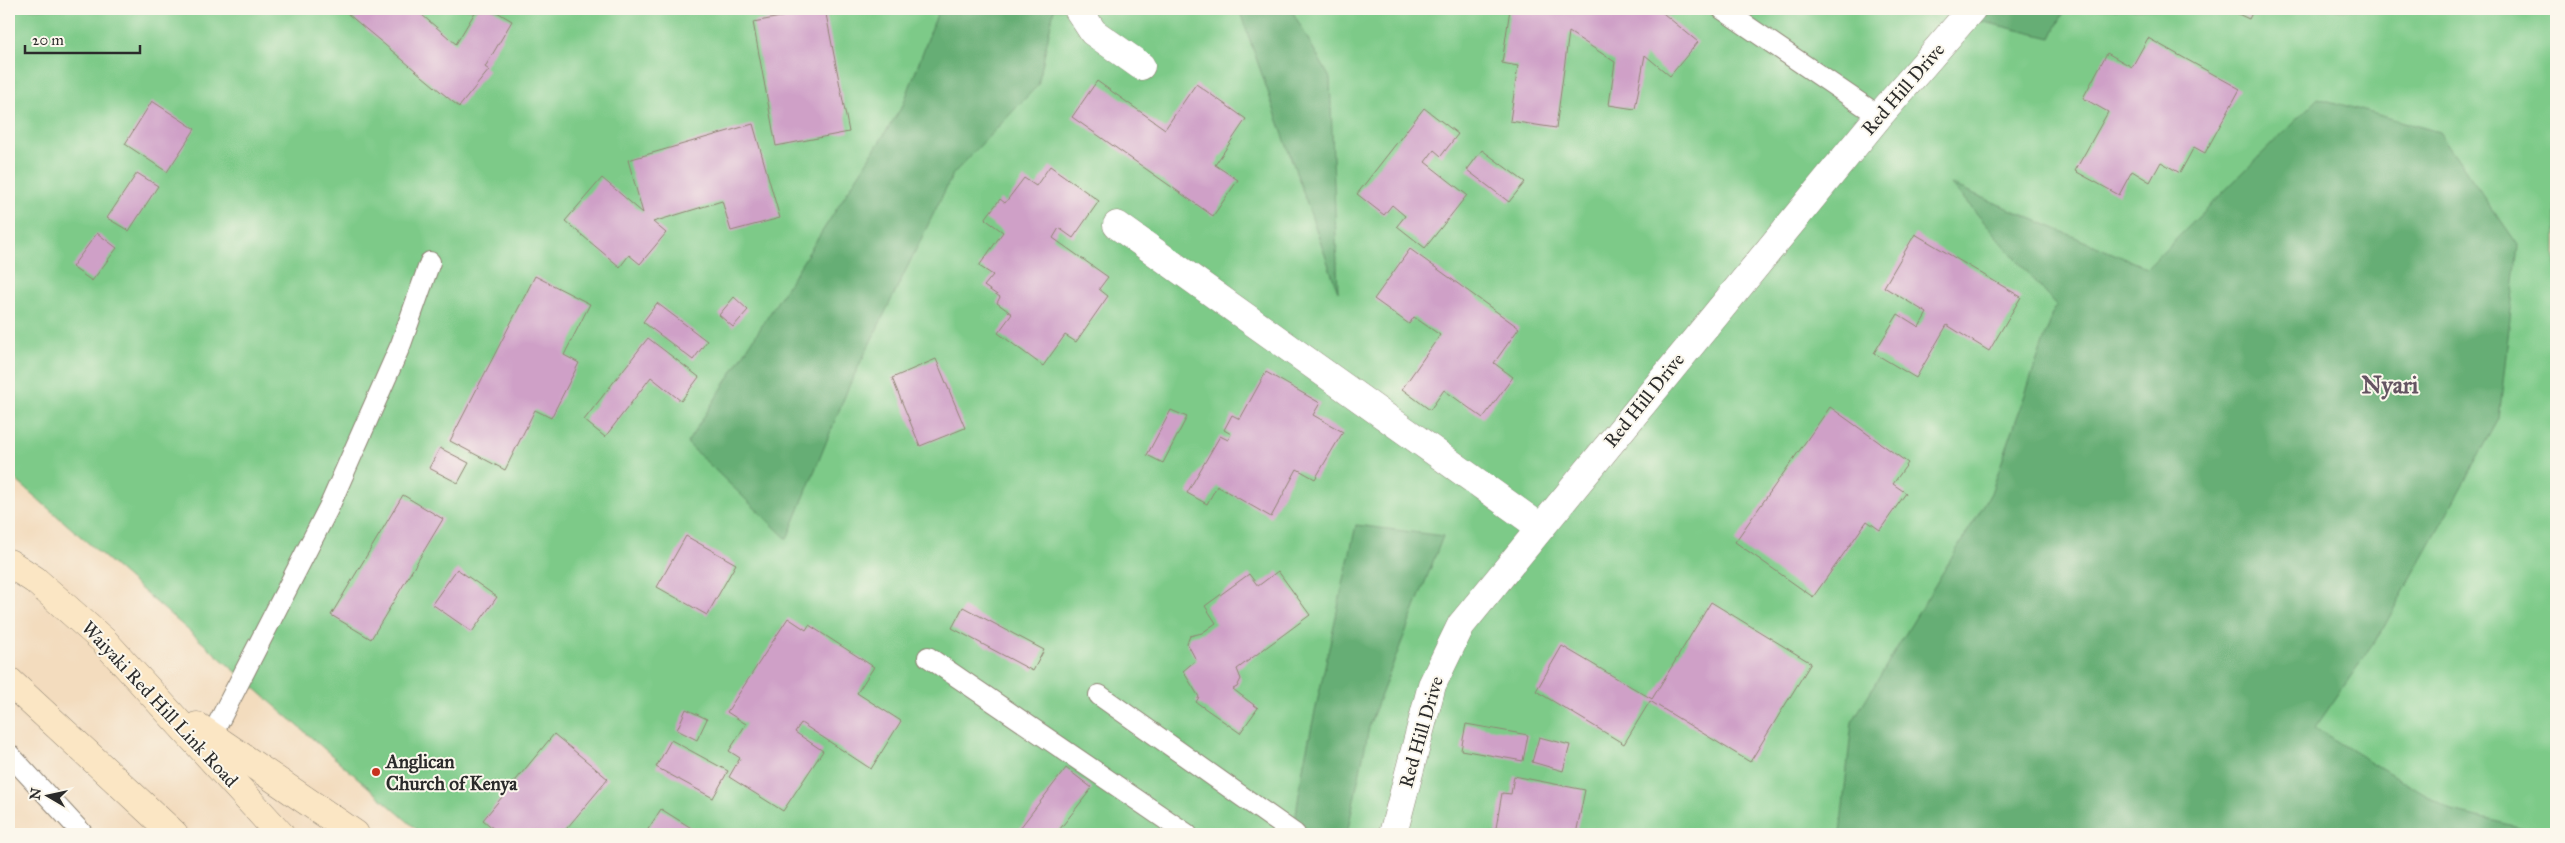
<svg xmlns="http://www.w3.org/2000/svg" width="2565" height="843" font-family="'IM FELL Great Primer',serif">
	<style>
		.green { fill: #7dca88; stroke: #547a5a }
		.forest { fill: #66ae74; stroke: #486c50 }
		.building { fill: #cfa0c7 }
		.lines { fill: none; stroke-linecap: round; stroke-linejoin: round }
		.lane-casing { stroke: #8f8474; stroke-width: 22 }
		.street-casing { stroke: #8f8474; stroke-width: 29 }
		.secondary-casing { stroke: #8f8474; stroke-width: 29 }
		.lane { stroke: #fff; stroke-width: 20 }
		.street { stroke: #fff; stroke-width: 28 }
		.secondary { stroke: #fbe6c4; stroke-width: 28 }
		.poi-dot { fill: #c8321e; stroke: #fbf7ec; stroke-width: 2 }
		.labels { text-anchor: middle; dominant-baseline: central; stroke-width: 4; stroke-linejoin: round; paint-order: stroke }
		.street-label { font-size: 19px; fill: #2b2b2b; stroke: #fbf7ec }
		.poi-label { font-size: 19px; font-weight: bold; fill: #2b2b2b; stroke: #fbf7ec; text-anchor: start }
		.district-label { font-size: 24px; font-weight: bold; fill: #645462; stroke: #fbf7ec }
	</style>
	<rect width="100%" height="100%" fill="#fbf7ec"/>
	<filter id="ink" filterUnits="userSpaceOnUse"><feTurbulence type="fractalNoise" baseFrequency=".02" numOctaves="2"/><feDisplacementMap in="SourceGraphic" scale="10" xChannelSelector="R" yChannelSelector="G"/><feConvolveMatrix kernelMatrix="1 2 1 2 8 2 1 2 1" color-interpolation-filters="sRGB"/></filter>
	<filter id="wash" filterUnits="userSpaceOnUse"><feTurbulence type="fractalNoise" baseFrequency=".0096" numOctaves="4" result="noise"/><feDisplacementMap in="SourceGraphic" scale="20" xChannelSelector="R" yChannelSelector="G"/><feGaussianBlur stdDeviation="1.12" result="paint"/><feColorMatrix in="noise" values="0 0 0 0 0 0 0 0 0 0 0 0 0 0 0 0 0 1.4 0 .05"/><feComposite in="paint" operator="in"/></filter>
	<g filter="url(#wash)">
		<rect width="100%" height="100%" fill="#f3dcbe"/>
		<polygon class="green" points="9,9 2556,9 2556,834 422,834 9,474"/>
		<g class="forest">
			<polygon points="939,9 1054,9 1038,85 953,174 849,386 787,539 687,443 903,105"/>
			<polygon points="1239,9 1291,9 1330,78 1338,292"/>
			<polygon points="1930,9 2065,9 2051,38"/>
			<polygon points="2318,98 2439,132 2518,245 2499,419 2380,634 2315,728 2452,811 2548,834 1840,834 1852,722 1991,493 2056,305 1951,184 2147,268"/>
			<polygon points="1356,525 1443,536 1370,723 1347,834 1293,834 1304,762"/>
		</g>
		<g id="blocks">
			<g class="building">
				<polygon points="342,9 415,9 456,44 477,9 492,9 512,21 485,67 489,70 459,107"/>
				<polygon points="825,9 849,132 776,146 753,22"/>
				<polygon points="1510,9 1658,9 1698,42 1670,76 1645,55 1635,109 1609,105 1615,62 1569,32 1556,128 1510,121 1518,66 1502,63"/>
				<polygon points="2227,9 2254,9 2249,19"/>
				<polygon points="2148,38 2240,89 2205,153 2194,147 2180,173 2161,162 2150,182 2132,171 2119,195 2075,171 2108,112 2083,98 2107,53 2132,67"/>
				<polygon points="1097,81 1165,129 1196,84 1246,119 1215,165 1238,180 1213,216 1072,117"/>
				<polygon points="152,101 195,129 167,172 125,144"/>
				<polygon points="1424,108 1458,134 1441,156 1434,150 1425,162 1467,195 1425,248 1397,226 1405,216 1392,205 1384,215 1357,194"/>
				<polygon points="753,124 780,218 731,231 722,201 653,222 666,233 640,264 629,255 620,267 565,221 602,178 643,213 628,160"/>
				<polygon points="1482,150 1525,182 1509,202 1467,170"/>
				<polygon points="1050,166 1099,201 1073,238 1059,228 1053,238 1108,277 1099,289 1108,296 1076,342 1065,335 1043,366 998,333 1012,314 997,303 1000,297 984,286 993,275 979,266 1003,232 985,219 1000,199 1005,203 1024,178 1036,186"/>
				<polygon points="137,173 158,186 129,231 107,218"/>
				<polygon points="97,233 117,248 92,281 72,267"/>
				<polygon points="1915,234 2021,297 1989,351 1947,325 1916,378 1874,353 1898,314 1919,327 1927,313 1884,287"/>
				<polygon points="1410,249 1519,328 1494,363 1513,377 1483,418 1444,390 1430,410 1402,389 1440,335 1414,317 1409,324 1374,299"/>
				<polygon points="535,276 590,304 564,355 579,363 551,418 535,410 505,470 450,441"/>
				<polygon points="734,297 748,310 733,327 719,315"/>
				<polygon points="657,303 707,341 693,360 643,322"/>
				<polygon points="648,338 699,377 681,401 651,377 605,437 584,420"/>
				<polygon points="936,359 965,428 920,446 892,378"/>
				<polygon points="1266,372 1320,403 1313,415 1343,432 1315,479 1297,469 1271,517 1217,486 1207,504 1187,493 1220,436 1228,440 1231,434 1224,430 1232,415 1240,419"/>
				<polygon points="1830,407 1908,463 1893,484 1906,493 1880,530 1867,521 1813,597 1735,542"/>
				<polygon points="1171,410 1187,417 1163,463 1147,455"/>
				<polygon points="440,448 469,463 458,483 429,468"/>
				<polygon points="403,495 443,519 371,639 331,615"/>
				<polygon points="686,536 736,564 707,615 657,587"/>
				<polygon points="457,569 497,597 472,632 432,604"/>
				<polygon points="1278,571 1310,615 1237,669 1241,679 1237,687 1233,689 1258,708 1240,733 1196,702 1199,697 1183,671 1196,660 1187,643 1190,636 1202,633 1216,623 1205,606 1249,574 1258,586"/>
				<polygon points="1711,602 1811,663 1750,762 1650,701 1624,744 1536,691 1562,646 1652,699"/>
				<polygon points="963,607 1044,650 1033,671 952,628"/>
				<polygon points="788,618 806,630 809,625 874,667 857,693 901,721 871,769 801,723 795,732 823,751 783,811 729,777 740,758 729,751 746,724 727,712"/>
				<polygon points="686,709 707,719 697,740 677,730"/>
				<polygon points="1466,724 1528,735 1523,761 1461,750"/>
				<polygon points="554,734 608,779 562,834 500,834 483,820"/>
				<polygon points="1539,737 1570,745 1563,771 1532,762"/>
				<polygon points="671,740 728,771 713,798 656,767"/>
				<polygon points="1066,768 1092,788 1056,834 1020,834 1017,832"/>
				<polygon points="1514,776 1585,790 1576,834 1495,834 1502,793 1511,794"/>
				<polygon points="661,809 701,834 645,834"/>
			</g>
		</g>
	</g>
	<g filter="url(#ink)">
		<use href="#blocks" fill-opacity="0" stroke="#8f8474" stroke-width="1"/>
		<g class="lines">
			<defs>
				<g id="lane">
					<polyline points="1722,9 1879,116"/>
					<polyline points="928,657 1187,834"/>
					<polyline points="1099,695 1295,834"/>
					<polyline points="211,737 329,507 401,344 430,262"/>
					<polyline points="9,754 83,834"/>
				</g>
				<g id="street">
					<polyline points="1078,9 1093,32 1141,66"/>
					<polyline points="1117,225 1540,527"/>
					<polyline points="1393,834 1432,685 1461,625 1879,116 1972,9"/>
				</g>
				<g id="secondary">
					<polyline points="9,563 35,580 104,641 280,834"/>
					<polyline points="9,681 174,834"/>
					<polyline points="197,726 355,834"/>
				</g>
			</defs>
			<use href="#lane" class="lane-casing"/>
			<use href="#street" class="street-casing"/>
			<use href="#secondary" class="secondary-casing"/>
			<use href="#lane" class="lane"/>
			<use href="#street" class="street"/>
			<use href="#secondary" class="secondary"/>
		</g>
	</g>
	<circle class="poi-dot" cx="376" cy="772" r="5"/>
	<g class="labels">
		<g class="street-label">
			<text transform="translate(1903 89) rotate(-49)">Red Hill Drive</text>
			<text transform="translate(1644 400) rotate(-51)">Red Hill Drive</text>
			<text transform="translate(160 704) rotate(47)">Waiyaki Red Hill Link Road</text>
			<text transform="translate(1421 732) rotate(-74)">Red Hill Drive</text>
		</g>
		<g class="poi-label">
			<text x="386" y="761">Anglican<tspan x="386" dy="22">Church of Kenya</tspan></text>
		</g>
		<g class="district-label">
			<text x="2390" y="385">Nyari</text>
		</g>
	</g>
	<rect width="2565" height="843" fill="none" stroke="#fbf7ec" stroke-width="30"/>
	<g transform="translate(48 796) rotate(279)" stroke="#fbf7ec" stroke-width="4" paint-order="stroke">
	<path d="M0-4L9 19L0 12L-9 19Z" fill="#2b2b2b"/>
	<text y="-8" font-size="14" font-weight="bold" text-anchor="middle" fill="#2b2b2b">N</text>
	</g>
	<path d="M25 45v8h115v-8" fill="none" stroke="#2b2b2b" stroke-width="2.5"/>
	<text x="32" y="45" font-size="15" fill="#2b2b2b" stroke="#fbf7ec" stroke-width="4" paint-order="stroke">20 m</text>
</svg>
